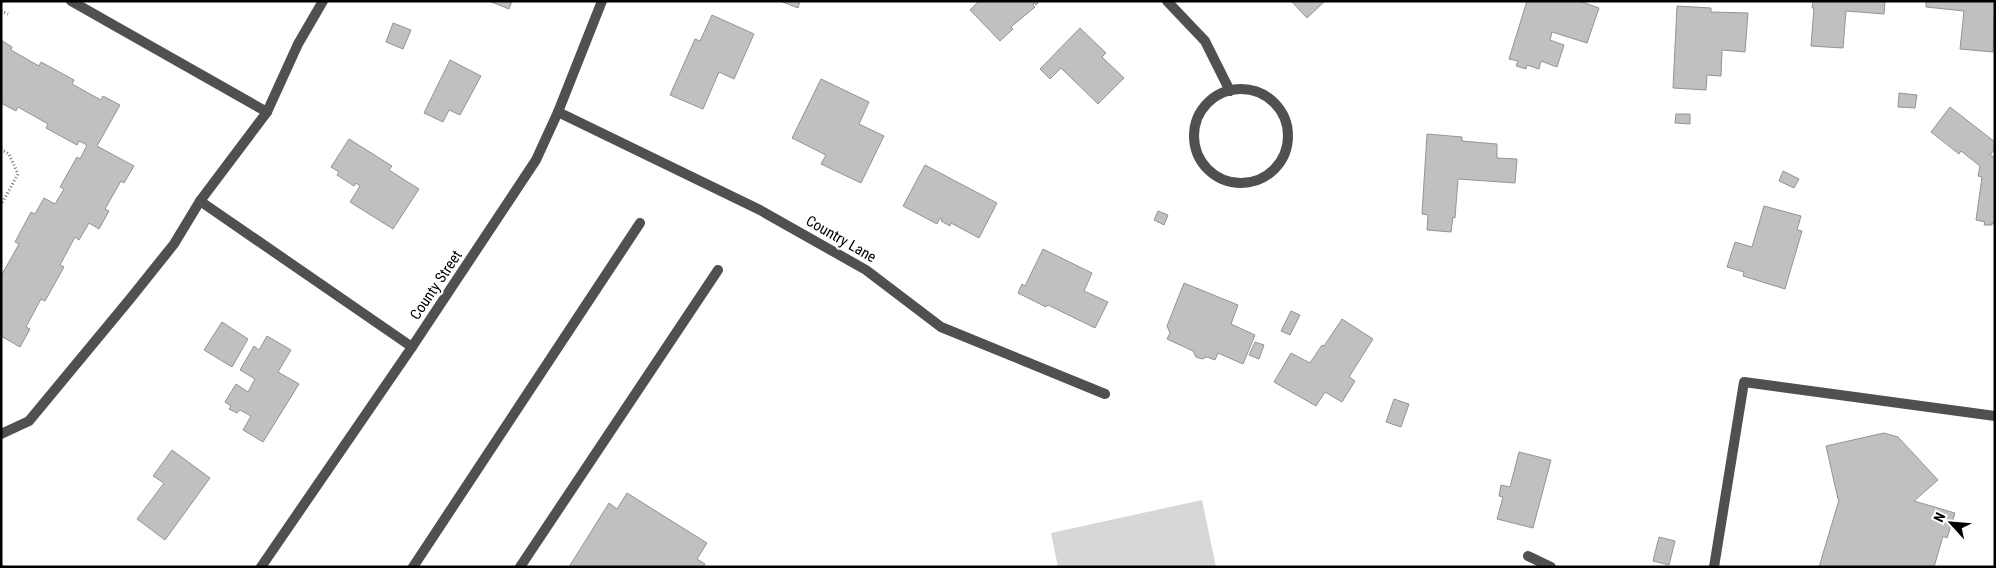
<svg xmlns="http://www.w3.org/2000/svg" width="1996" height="568" font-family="'Roboto Condensed',sans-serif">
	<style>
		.grass { fill: #d7d7d7 }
		.building { fill: #c0c0c0; stroke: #949494 }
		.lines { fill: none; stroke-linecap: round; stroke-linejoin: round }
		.path { stroke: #727272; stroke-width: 3; stroke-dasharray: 1 2.5; stroke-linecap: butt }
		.lane { stroke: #505050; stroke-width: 10 }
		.street { stroke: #505050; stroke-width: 10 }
		.labels { text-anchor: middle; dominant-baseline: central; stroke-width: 4.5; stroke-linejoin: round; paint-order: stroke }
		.street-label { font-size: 15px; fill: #000; stroke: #fff }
	</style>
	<rect width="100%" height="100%" fill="#fff"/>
	<polygon class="grass" points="1202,500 1216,567 1058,567 1051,533"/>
	<g class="building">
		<polygon points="489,1 512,1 509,9"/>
		<polygon points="780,1 800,1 798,8"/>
		<polygon points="979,1 1040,1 1036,5 1034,3 1033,5 1035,7 1011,27 1013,29 1000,41 970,10"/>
		<polygon points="1291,1 1325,1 1307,18"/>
		<polygon points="1527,1 1579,1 1599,8 1587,43 1552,32 1550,40 1564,45 1557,67 1541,61 1539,69 1527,65 1526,69 1516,66 1518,61 1509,59"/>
		<polygon points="1813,1 1885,1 1884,14 1846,11 1843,48 1811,46 1814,8 1812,8"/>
		<polygon points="1926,1 1995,1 1993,52 1960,49 1964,11 1926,7"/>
		<polygon points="1677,6 1711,8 1711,12 1748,13 1745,52 1722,50 1721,76 1707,75 1706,90 1673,88"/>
		<polygon points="712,15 754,34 734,79 719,72 703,109 670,95 695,39 700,41"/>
		<polygon points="393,23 411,30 403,49 386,42"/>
		<polygon points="1080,28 1106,53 1102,57 1124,78 1098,104 1061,68 1050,79 1040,69"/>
		<polygon points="1,40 12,47 11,50 39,66 41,62 74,80 72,84 101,100 103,96 120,105 97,146 134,166 124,183 121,181 105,209 109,211 99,229 89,223 79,240 75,237 60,265 64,267 45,301 41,299 26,327 30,329 20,347 1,336 1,276 19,244 15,242 31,212 35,214 44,198 55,204 64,189 60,187 77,157 80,159 87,145 79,141 77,145 46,128 48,124 18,107 16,111 1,103"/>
		<polygon points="450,60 481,76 460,115 449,110 443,122 424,113"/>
		<polygon points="821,79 869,102 859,124 884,136 861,183 821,164 826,155 792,138"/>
		<polygon points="1899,93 1917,95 1915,108 1898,107"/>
		<polygon points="1950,107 1995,142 1995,149 1990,155 1995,158 1995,224 1992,223 1992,225 1984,225 1985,222 1976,220 1982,177 1978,176 1980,166 1961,151 1959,154 1931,132"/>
		<polygon points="1676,114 1690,114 1690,124 1675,123"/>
		<polygon points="1427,134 1462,137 1462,141 1497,144 1497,158 1517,159 1515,183 1458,179 1455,218 1453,217 1451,232 1427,230 1428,215 1422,214"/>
		<polygon points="349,139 392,166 389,170 419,189 393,229 350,202 360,186 356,183 354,186 337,175 339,172 331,167"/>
		<polygon points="925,165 997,203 979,238 951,223 950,226 941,221 942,219 940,218 937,224 903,206"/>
		<polygon points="1783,171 1799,179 1794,188 1779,181"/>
		<polygon points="1764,206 1801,216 1797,230 1802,231 1785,289 1743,276 1744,272 1727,267 1735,242 1752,247"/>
		<polygon points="1158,211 1168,215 1164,225 1154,220"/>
		<polygon points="1043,249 1092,273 1084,291 1108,302 1095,328 1048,305 1046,307 1018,293 1022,284 1025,286"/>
		<polygon points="1184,283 1238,305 1231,324 1255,335 1243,364 1218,353 1215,360 1207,357 1202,359 1196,357 1193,351 1167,339 1170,333 1167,326"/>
		<polygon points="1291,311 1300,315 1290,335 1281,331"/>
		<polygon points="1342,319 1373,339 1349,377 1355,381 1342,402 1325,392 1316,406 1274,382 1291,353 1310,363 1322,345 1324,346"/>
		<polygon points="222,322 248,339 232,367 204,350"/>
		<polygon points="267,336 291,350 278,372 299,384 263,442 243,430 251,416 240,410 237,413 229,409 231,406 225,402 236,384 248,392 255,379 240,370 254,346 259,350"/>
		<polygon points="1255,342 1264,345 1259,359 1249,355"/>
		<polygon points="1394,399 1409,404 1401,427 1386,422"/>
		<polygon points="1884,433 1898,437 1938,480 1914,501 1955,513 1947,538 1943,536 1934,567 1819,567 1839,500 1838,499 1826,446"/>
		<polygon points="172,450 210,478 165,540 137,519 164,483 153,476"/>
		<polygon points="1519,452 1551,460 1533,528 1497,519 1503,497 1499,496 1501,485 1510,487"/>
		<polygon points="627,493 707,543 697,559 705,564 703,567 569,567 609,503 617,509"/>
		<polygon points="1659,537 1675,541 1669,565 1653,561"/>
	</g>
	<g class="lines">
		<g class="path">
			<polyline points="1,11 8,14"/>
			<polyline points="1,149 9,154 18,174 1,205"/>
		</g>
		<g class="lane">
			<polyline points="71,1 267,112"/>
			<polyline points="200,201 412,347"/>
			<polyline points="1,434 29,421 130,299 174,244 200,201 267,112 298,44 323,1"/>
			<polyline points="1528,556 1551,567"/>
			<polyline points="413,567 640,223"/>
			<polyline points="520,567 718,270"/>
			<polyline points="1714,567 1744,382 1995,416"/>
		</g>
		<g class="street">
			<polyline points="1167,1 1205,41 1230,91"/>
			<circle cx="1241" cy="136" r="47"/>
			<polyline points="558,112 760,210 866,270 941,327 1105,394"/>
			<polyline points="261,567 412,347 536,160 558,112 602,1"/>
		</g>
	</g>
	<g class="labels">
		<g class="street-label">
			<text transform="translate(841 239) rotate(30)">Country Lane</text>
			<text transform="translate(436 285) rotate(-56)">County Street</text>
		</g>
	</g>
	<rect width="1996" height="568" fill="none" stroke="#000000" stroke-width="5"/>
	<g transform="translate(1951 523) rotate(296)" stroke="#ffffff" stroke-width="4" paint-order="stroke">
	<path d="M0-4L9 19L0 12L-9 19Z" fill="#000000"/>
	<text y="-8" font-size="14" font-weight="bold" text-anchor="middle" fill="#000000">N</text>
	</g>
</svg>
